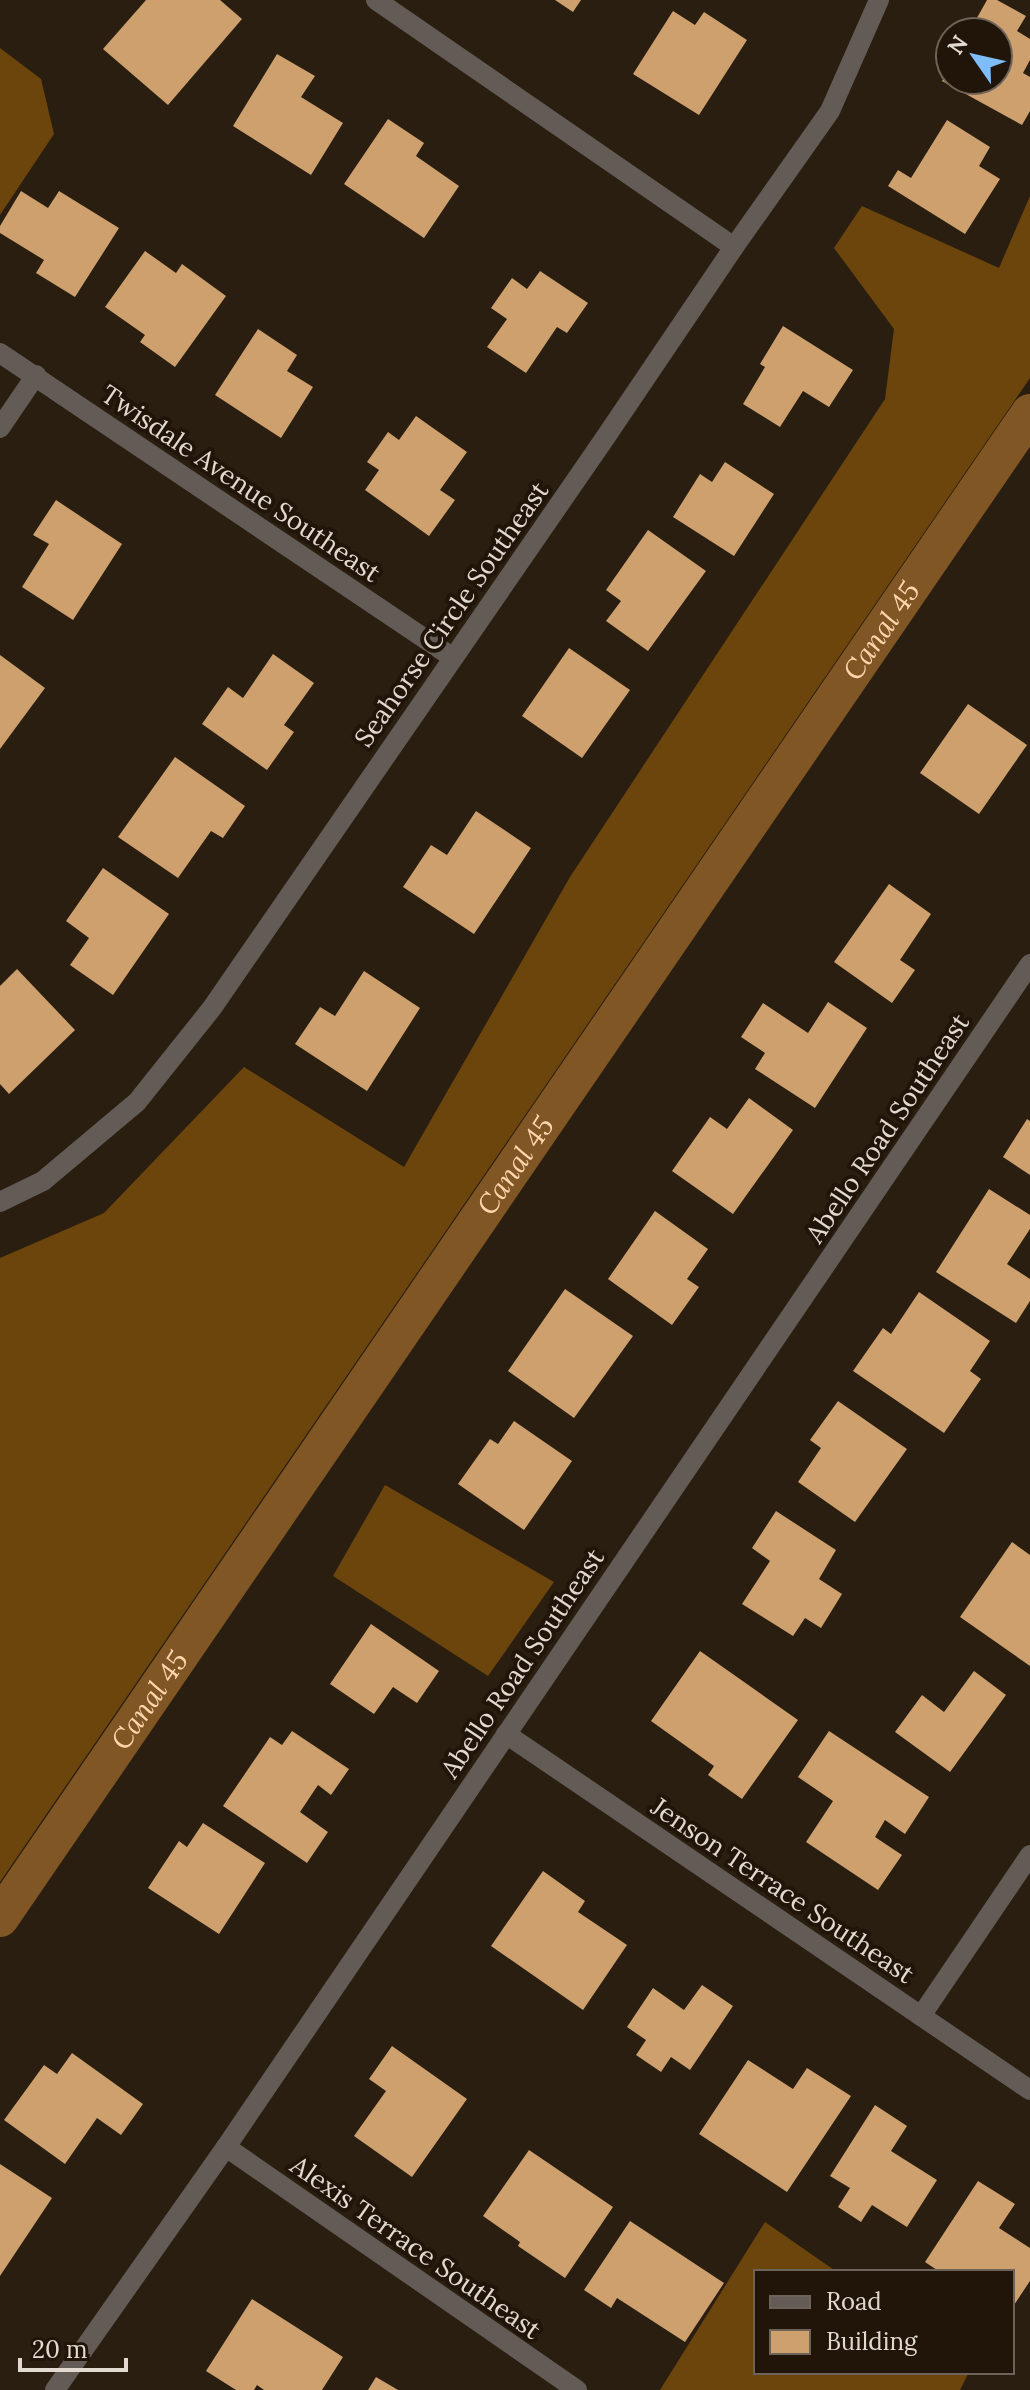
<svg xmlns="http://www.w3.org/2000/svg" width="1030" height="2390" font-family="Lora,serif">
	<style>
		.forest { fill: #6c450d }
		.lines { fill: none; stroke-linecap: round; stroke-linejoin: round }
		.canal { stroke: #805624; stroke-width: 38 }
		.building { fill: #cda06d }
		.street { stroke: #635c56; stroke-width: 20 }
		.labels { text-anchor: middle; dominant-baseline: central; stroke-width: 8; stroke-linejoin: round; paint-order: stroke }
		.street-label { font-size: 26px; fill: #e2d9d1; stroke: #201508 }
		.water-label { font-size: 28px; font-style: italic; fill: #fdd6ad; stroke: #201508 }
	</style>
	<rect width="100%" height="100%" fill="#2a1e11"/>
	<g class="forest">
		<polygon points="0,48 41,79 54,134 0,215"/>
		<polygon points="1030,196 1030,378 0,1882 0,1258 104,1213 244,1067 404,1167 570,877 885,399 894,329 834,248 862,206 999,268"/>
		<polygon points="385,1485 554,1582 488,1676 333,1576"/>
		<polygon points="765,2222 837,2272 756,2272 756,2372 969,2372 960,2390 660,2390"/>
	</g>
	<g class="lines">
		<path class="canal" id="s1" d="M0,1918l1030,-1505"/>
	</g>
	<g class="building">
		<polygon points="146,0 220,0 242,19 168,105 103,49"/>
		<polygon points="555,0 581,0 573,12"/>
		<polygon points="987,0 997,0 1026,16 1017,31 1030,39 1030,60 1023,73 1030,77 1030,111 1022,125 942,81 950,66 950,80 998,80 998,32 969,32"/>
		<polygon points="673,11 695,25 704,12 747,40 699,115 633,74"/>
		<polygon points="277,54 315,76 301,97 343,123 311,175 233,126"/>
		<polygon points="388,119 424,143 416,156 459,186 424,238 344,184"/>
		<polygon points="947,120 990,147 979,166 1000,179 965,234 888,186 898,170 911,178"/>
		<polygon points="21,191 48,208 59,191 119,228 75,297 36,273 44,260 0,233 0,226"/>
		<polygon points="145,251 176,273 182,264 226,296 175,367 140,342 145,335 105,307"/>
		<polygon points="540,271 588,303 567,333 557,327 526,373 487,347 507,319 491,308 512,278 527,289"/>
		<polygon points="783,326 853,370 829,407 803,391 780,427 743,404 765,367 760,364"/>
		<polygon points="258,329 297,355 287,371 313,387 281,438 215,395"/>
		<polygon points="416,416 467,452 440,490 455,500 429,536 365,490 379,470 367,462 388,432 399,440"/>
		<polygon points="725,462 774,494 734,556 673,517 700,474 712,482"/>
		<polygon points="56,500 122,544 73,620 22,587 49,544 33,535"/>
		<polygon points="648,530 706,571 648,651 606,621 621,601 606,590"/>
		<polygon points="569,648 630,690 582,758 522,716"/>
		<polygon points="273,654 314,683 284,725 294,732 267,770 202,724 228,687 243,698"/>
		<polygon points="0,655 45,688 0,749"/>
		<polygon points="968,704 1027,745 979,814 920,773"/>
		<polygon points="175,757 245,806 223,838 211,831 178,878 118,837"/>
		<polygon points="476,811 531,848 474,934 403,887 431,845 447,855"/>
		<polygon points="103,868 169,914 113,995 70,965 89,938 66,921"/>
		<polygon points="889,884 931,914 900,960 915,970 892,1003 834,962"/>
		<polygon points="17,969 75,1030 9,1094 0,1084 0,986"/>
		<polygon points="364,971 420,1008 367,1091 295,1044 320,1007 335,1016"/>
		<polygon points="828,1002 867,1028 815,1108 755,1069 765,1053 741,1037 763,1003 808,1033"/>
		<polygon points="749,1098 793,1130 733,1214 672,1171 710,1117 727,1129"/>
		<polygon points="1027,1119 1030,1121 1030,1175 1003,1157"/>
		<polygon points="989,1189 1030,1215 1030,1229 1007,1264 1030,1279 1030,1301 1016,1323 936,1272"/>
		<polygon points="655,1211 708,1249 687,1279 699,1287 672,1325 608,1279"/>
		<polygon points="565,1289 633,1336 574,1418 508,1371"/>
		<polygon points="919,1292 990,1341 970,1371 981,1379 944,1433 853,1371 883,1328 891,1334"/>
		<polygon points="838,1401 907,1449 855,1522 798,1482 821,1448 810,1440"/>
		<polygon points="514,1421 572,1461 524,1530 458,1484 490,1439 498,1444"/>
		<polygon points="776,1511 836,1550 819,1579 842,1594 821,1628 805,1618 793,1636 742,1604 770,1561 752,1548"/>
		<polygon points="1012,1542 1030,1555 1030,1666 960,1617"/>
		<polygon points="371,1624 439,1671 417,1703 393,1687 374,1714 330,1684"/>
		<polygon points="700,1651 798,1720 742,1799 708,1775 714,1766 651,1721"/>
		<polygon points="974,1671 1006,1695 950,1772 895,1732 922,1695 944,1712"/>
		<polygon points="292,1731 349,1769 331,1795 318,1785 300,1812 328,1832 307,1863 223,1806 270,1737 282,1745"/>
		<polygon points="829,1731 929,1797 905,1834 885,1820 875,1837 902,1855 878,1890 806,1842 833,1801 798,1777"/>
		<polygon points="203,1823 265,1863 219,1934 148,1888 179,1841 187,1847"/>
		<polygon points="543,1871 585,1901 578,1912 627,1945 583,2010 491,1946"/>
		<polygon points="702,1985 733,2006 690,2070 671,2057 661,2072 636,2055 646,2040 627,2027 653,1988 684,2010"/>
		<polygon points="392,2046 467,2099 412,2177 354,2136 386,2091 369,2079"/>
		<polygon points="72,2053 143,2104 121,2135 97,2118 65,2164 4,2120 44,2065 57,2074"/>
		<polygon points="748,2060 793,2089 807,2068 851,2096 787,2192 699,2134"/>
		<polygon points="875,2105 907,2126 891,2151 937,2180 907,2227 872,2205 861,2222 838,2207 850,2188 830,2176"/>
		<polygon points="529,2150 613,2207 565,2278 518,2246 520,2242 483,2216"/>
		<polygon points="0,2164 52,2198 0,2276"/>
		<polygon points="978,2181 1015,2204 999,2228 1030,2248 1030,2281 1012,2308 1012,2272 940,2272 925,2262"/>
		<polygon points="630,2221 724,2283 685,2342 617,2298 611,2308 584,2290"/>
		<polygon points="252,2299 343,2357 322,2390 264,2390 257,2385 254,2390 236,2390 206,2371"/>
		<polygon points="376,2377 398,2390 368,2390"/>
	</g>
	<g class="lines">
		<g class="street">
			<polyline points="376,0 734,247"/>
			<polyline points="0,353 452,657"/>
			<polyline points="0,428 36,375"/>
			<polyline points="0,1202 43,1181 137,1102 212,1008 605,438 734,247 830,111 879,0"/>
			<polyline points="506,1734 1030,2090"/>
			<polyline points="921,2016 1030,1855"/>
			<polyline points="226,2147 577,2390"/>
			<polyline points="55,2390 226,2147 1030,964"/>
		</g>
	</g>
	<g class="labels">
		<g class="street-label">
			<text transform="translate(241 483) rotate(34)">Twisdale Avenue Southeast</text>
			<text transform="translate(451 614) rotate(-55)">Seahorse Circle Southeast</text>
			<text transform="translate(887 1128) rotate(-56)">Abello Road Southeast</text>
			<text transform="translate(522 1663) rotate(-56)">Abello Road Southeast</text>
			<text transform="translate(783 1890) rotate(34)">Jenson Terrace Southeast</text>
			<text transform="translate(416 2247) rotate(35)">Alexis Terrace Southeast</text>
		</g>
		<g class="water-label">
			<text stroke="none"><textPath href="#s1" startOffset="1560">Canal 45</textPath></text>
			<text stroke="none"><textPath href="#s1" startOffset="912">Canal 45</textPath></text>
			<text stroke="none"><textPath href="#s1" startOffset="264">Canal 45</textPath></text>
		</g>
	</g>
	<rect x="754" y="2270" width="260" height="104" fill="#201508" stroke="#6e6358" stroke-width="2"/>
	<rect x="770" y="2296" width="40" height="12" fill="#635c56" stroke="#6e6358" stroke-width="2"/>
	<text x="826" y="2310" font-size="24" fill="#e2d9d1">Road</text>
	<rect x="770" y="2330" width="40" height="24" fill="#cda06d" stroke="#6e6358" stroke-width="2"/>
	<text x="826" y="2350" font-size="24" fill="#e2d9d1">Building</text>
	<g transform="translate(974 56) rotate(304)"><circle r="38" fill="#201508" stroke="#6e6358" stroke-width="2"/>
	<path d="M0-6L14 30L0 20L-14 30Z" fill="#7fbdfa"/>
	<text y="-12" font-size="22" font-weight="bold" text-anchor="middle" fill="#e2d9d1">N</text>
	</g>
	<path d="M20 2358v12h106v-12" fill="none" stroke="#e2d9d1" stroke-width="4"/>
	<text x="32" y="2358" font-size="24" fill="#e2d9d1" stroke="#201508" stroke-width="6" paint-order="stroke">20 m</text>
</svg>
